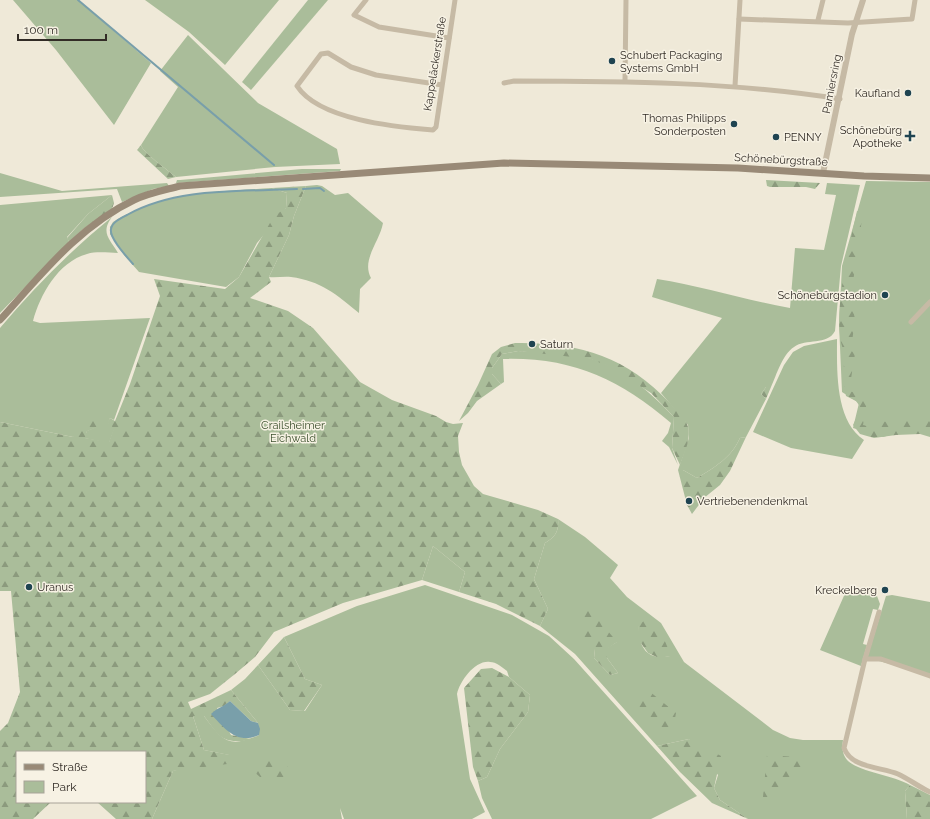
<svg xmlns="http://www.w3.org/2000/svg" width="930" height="819" font-family="Raleway,sans-serif">
	<style>
		.green { fill: #aabd9a; fill-rule: evenodd }
		.forest { fill: url(#forest-firs) }
		.water { fill: #799faa }
		.lines { fill: none; stroke-linecap: round; stroke-linejoin: round }
		.stream { stroke: #799faa; stroke-width: 2 }
		.minor { stroke: #c6baa5; stroke-width: 5 }
		.tertiary { stroke: #c6baa5; stroke-width: 6 }
		.secondary { stroke: #998a77; stroke-width: 7 }
		.poi-dot { fill: #1f4451; stroke: #f7f2e4; stroke-width: 1.5 }
		.labels { text-anchor: middle; dominant-baseline: central; stroke-width: 3; stroke-linejoin: round; paint-order: stroke }
		.poi-label { font-size: 11px; fill: #322c26; stroke: #f7f2e4; text-anchor: start }
		.street-label { font-size: 11px; fill: #322c26; stroke: #f7f2e4 }
		.park-label { font-size: 11px; fill: #3b4f2c; stroke: #f7f2e4 }
	</style>
	<defs>
		<pattern id="forest-firs" width="22" height="20" patternUnits="userSpaceOnUse"><rect width="22" height="20" fill="#aabd9a"/><path d="M5 1l3.5 6h-7zM16 11l3.5 6h-7z" fill="#8b9a7d"/></pattern>
	</defs>
	<rect width="100%" height="100%" fill="#efe9d8"/>
	<g class="green">
		<polygon points="13,0 78,0 151,63 114,125 56,50"/>
		<polygon points="145,0 279,0 225,65 189,32"/>
		<polygon points="308,0 328,0 251,90 242,82"/>
		<path d="M188,35l70,68 79,46 3,15 -65,3 -99,10c-8,-7 -33,-24 -35,-32l37,-58 -18,-16z"/>
		<polygon points="302,169 341,169 340,171 176,183 177,180 180,180"/>
		<polygon points="0,173 62,191 167,183 169,186 153,189 122,202 117,189 0,197"/>
		<polygon points="866,181 930,182 930,433 912,429 883,437 853,428 859,403 842,392 839,324 842,266"/>
		<path d="M827,183l33,2 -19,81 -6,65c-8,15 -29,7 -41,16 -12,8 -17,27 -23,40h-5l-5,7 5,5 -20,38 -6,1c-9,20 -25,29 -43,40l-14,-8h-5l11,-32 -1,-13 -27,-32 61,-75 -70,-21 5,-18c45,7 88,21 133,29l5,-60 29,2 12,-55 -11,-1z"/>
		<path d="M317,185l5,1 13,9 13,-2 35,30c-3,18 -22,37 -12,55l-11,11 -1,24c-23,-19 -38,-32 -68,-36 -7,-1 -15,1 -22,0l20,-42 5,-19 12,-30z"/>
		<path d="M272,188l15,5 -1,15 -29,35 -18,34 -13,10 -87,-15 -15,-17 -14,-21v-7l3,-5c51,-31 102,-30 159,-34z"/>
		<polygon points="112,195 88,214 67,237 69,242 0,313 0,205"/>
		<path d="M112,217c-12,16 -2,22 6,36 -9,0 -21,-2 -31,1 -29,8 -47,41 -54,67l7,2 110,-5 -36,102 -4,-2 -2,5 7,4 -6,16 -25,-5 3,-7 11,-5 -25,11 -73,-15v-94c34,-40 71,-78 112,-111z"/>
		<path d="M837,339c0,32 -2,82 27,101l-12,19 -61,-11 -38,-16 31,-67 9,-13 11,-6z"/>
		<path d="M518,351c21,1 54,2 74,8 33,10 59,34 82,58l-2,31 6,17 -9,-18 -7,-6 6,-8 3,-10c-52,-44 -99,-66 -168,-64l1,23 -3,2 -9,-10v-6l10,-14z"/>
		<path d="M558,519l27,18 33,28 -8,13 17,19 34,26 23,39 89,68 17,8 13,2h40c-1,7 -1,15 5,21 12,11 45,14 62,24l-5,6 2,28h-159l-28,-19 -6,-12 4,-13 -29,-36 -32,7 -82,-92 -35,-28 8,-17 -14,-30 11,-36c10,-6 14,-11 13,-24zM639,625l31,31c-23,5 -32,-9 -31,-31zM617,642l-10,6v10l11,15 -8,2 -16,-17 1,-9z"/>
		<polygon points="433,546 465,572 459,592 422,580"/>
		<path d="M425,585l87,30 37,21 25,23 123,137 -46,23h-159l-10,-21 -4,-17 9,-4 13,-28 28,-37 2,-17 -21,-18 -2,-6c-5,-4 -11,-9 -17,-9 -15,-2 -30,19 -33,32l13,85 15,33 -13,7h-128l-4,-11 2,11h-190l21,-48 56,-16 -25,-5 -11,-34h11c18,24 24,33 55,19l-1,-12 -27,-33 14,-11 13,-14 32,45 15,1 17,-26 -17,-6 -21,-42 73,-31z"/>
		<polygon points="847,589 877,596 880,604 878,610 873,609 863,644 867,645 861,666 820,650"/>
		<polygon points="892,595 930,602 930,674 867,658 886,596"/>
	</g>
	<g class="forest">
		<path d="M141,145c2,8 27,25 35,32l-8,2 -31,-29z"/>
		<polygon points="766,180 820,183 815,189 806,187 770,187 767,186"/>
		<path d="M306,186l-12,30 -5,19 -20,42 2,5 -21,16 38,13 25,17 47,54 32,18 44,16 10,6 7,2 10,-1 -5,13 1,16 3,13 12,21 9,8 55,16 20,9c1,13 -3,18 -13,24l-11,36 14,30 -8,17 -44,-22 -37,-12 6,-20 -32,-26 -11,34 -79,23 -69,29 -19,25 -20,17 -25,20 -22,8 3,7 40,-19 27,33 -7,-2 -21,-20 -6,5 -7,2 14,27 20,4c-4,2 -7,2 -12,2 -20,1 -24,-11 -35,-25h-11l11,34 26,5 5,8 -62,8 -21,48h-36l-19,-17h48v-50h-128v50h34l-18,17h-33v-88l8,-8 12,-31 -9,-101h-11v-169l73,15 9,-20 21,2 -5,7 -11,5 -2,7 24,4 5,-14 -7,-5 3,-5 5,3 15,-37 30,-88 -6,-17 71,10 14,-12 35,-61 12,-8 1,-15 -15,-5z"/>
		<polygon points="112,195 114,203 112,209 83,229 69,242 67,238 88,214"/>
		<path d="M857,211l6,1 -10,70v27l2,10 -4,31 4,4 -6,37 19,5 -5,29 17,4 2,-8 22,4 3,-9 23,5v16l-10,-3 -24,1 -22,3 -14,-4 -7,-9 8,-17 -5,-7 -10,-5c-3,-15 -2,-27 -2,-42 -1,-7 -4,-12 -4,-18 -4,-37 9,-89 17,-125z"/>
		<path d="M515,343c63,-1 111,13 155,60 6,7 16,15 18,24 3,14 -4,26 -8,38l-8,-17 2,-31 -23,-24 -43,-27 -17,-7 -73,-8 -16,3 -10,14v6l9,10 -24,17 -9,12 -9,8 19,-36 14,-31 9,-7z"/>
		<polygon points="766,387 771,387 766,399 761,394"/>
		<path d="M746,437l-16,34 -10,14 -16,13 -12,16 -5,-9 -9,-35h5l14,8c18,-11 34,-20 43,-40z"/>
		<polygon points="588,607 617,642 607,649 607,658 618,673 610,675 594,658 595,649 584,637 583,611"/>
		<polygon points="647,618 658,624 671,656 659,658 648,653 638,639 639,625"/>
		<polygon points="284,637 305,679 322,685 304,711 290,710 258,665"/>
		<polygon points="492,668 509,677 530,695 528,712 500,749 487,777 478,781 473,767 464,688 481,669"/>
		<polygon points="649,691 676,713 673,729 662,728 631,706"/>
		<polygon points="689,739 721,756 714,788 720,800 748,819 712,803 680,772 657,746"/>
		<polygon points="767,755 810,758 803,775 771,799 763,797"/>
		<path d="M263,758c18,1 23,1 30,19l-9,10 -24,-10 -8,-7 1,-4z"/>
		<polygon points="910,785 930,795 930,819 907,819 905,791"/>
	</g>
	<path class="water" d="M230,701l21,20 7,2 2,6 -1,6c-22,10 -34,-6 -48,-21 6,-6 12,-7 19,-13z"/>
	<g class="lines">
		<g class="stream">
			<polyline points="78,0 274,165"/>
			<polyline points="303,189 320,188 324,191"/>
			<path d="M133,264c-6,-7 -24,-26 -22,-35 1,-7 10,-11 16,-14 50,-28 114,-23 170,-26"/>
		</g>
		<g class="minor">
			<polyline points="366,0 354,15 379,27 449,38"/>
			<polyline points="739,19 848,23 912,19 915,0"/>
			<polyline points="818,20 823,0"/>
			<polyline points="625,81 626,0"/>
			<path d="M504,83l10,-2c110,0 218,1 326,18"/>
			<path d="M442,85l-66,-10 -25,-8 -23,-14 -7,1 -24,32c22,34 99,41 136,44l3,-3 19,-127"/>
			<polyline points="735,86 740,0"/>
			<polyline points="911,322 930,302"/>
			<path d="M879,612l-14,47 -21,89c7,20 37,19 54,26 11,5 21,13 32,18"/>
			<polyline points="865,659 881,659 930,676"/>
		</g>
		<polyline class="tertiary" points="823,173 852,34 863,0"/>
		<path class="secondary" d="M0,320c40,-44 79,-94 134,-120 14,-7 31,-10 46,-14l324,-23 234,5 126,8 66,2"/>
	</g>
	<g class="poi-dot">
		<circle cx="612" cy="61" r="4"/>
		<circle cx="908" cy="93" r="4"/>
		<circle cx="734" cy="124" r="4"/>
		<path d="M908 130h4v4h4v4h-4v4h-4v-4h-4v-4h4z"/>
		<circle cx="776" cy="137" r="4"/>
		<circle cx="885" cy="295" r="4"/>
		<circle cx="532" cy="344" r="4"/>
		<circle cx="689" cy="501" r="4"/>
		<circle cx="29" cy="587" r="4"/>
		<circle cx="885" cy="590" r="4"/>
	</g>
	<g class="labels">
		<g class="poi-label">
			<text x="620" y="55">Schubert Packaging<tspan x="620" dy="13">Systems GmbH</tspan></text>
			<text x="900" y="93" text-anchor="end">Kaufland</text>
			<text x="726" y="118" text-anchor="end">Thomas Philipps<tspan x="726" dy="13">Sonderposten</tspan></text>
			<text x="902" y="130" text-anchor="end">Schönebürg<tspan x="902" dy="13">Apotheke</tspan></text>
			<text x="784" y="137">PENNY</text>
			<text x="877" y="295" text-anchor="end">Schönebürgstadion</text>
			<text x="540" y="344">Saturn</text>
			<text x="697" y="501">Vertriebenendenkmal</text>
			<text x="37" y="587">Uranus</text>
			<text x="877" y="590" text-anchor="end">Kreckelberg</text>
		</g>
		<g class="street-label">
			<text transform="translate(435 64) rotate(-81)">Kappeläckerstraße</text>
			<text transform="translate(832 84) rotate(-79)">Pamiersring</text>
			<text transform="translate(781 160) rotate(3)">Schönebürgstraße</text>
		</g>
		<g class="park-label">
			<text x="293" y="425">Crailsheimer<tspan x="293" dy="13">Eichwald</tspan></text>
		</g>
	</g>
	<rect x="16" y="751" width="130" height="52" fill="#f7f2e4" stroke="#a8a398"/>
	<rect x="24" y="764" width="20" height="6" fill="#998a77" stroke="#a8a398"/>
	<text x="52" y="771" font-size="12" fill="#322c26">Straße</text>
	<rect x="24" y="781" width="20" height="12" fill="#aabd9a" stroke="#a8a398"/>
	<text x="52" y="791" font-size="12" fill="#322c26">Park</text>
	<path d="M18 34v6h88v-6" fill="none" stroke="#322c26" stroke-width="2"/>
	<text x="24" y="34" font-size="12" fill="#322c26" stroke="#f7f2e4" stroke-width="3" paint-order="stroke">100 m</text>
</svg>
